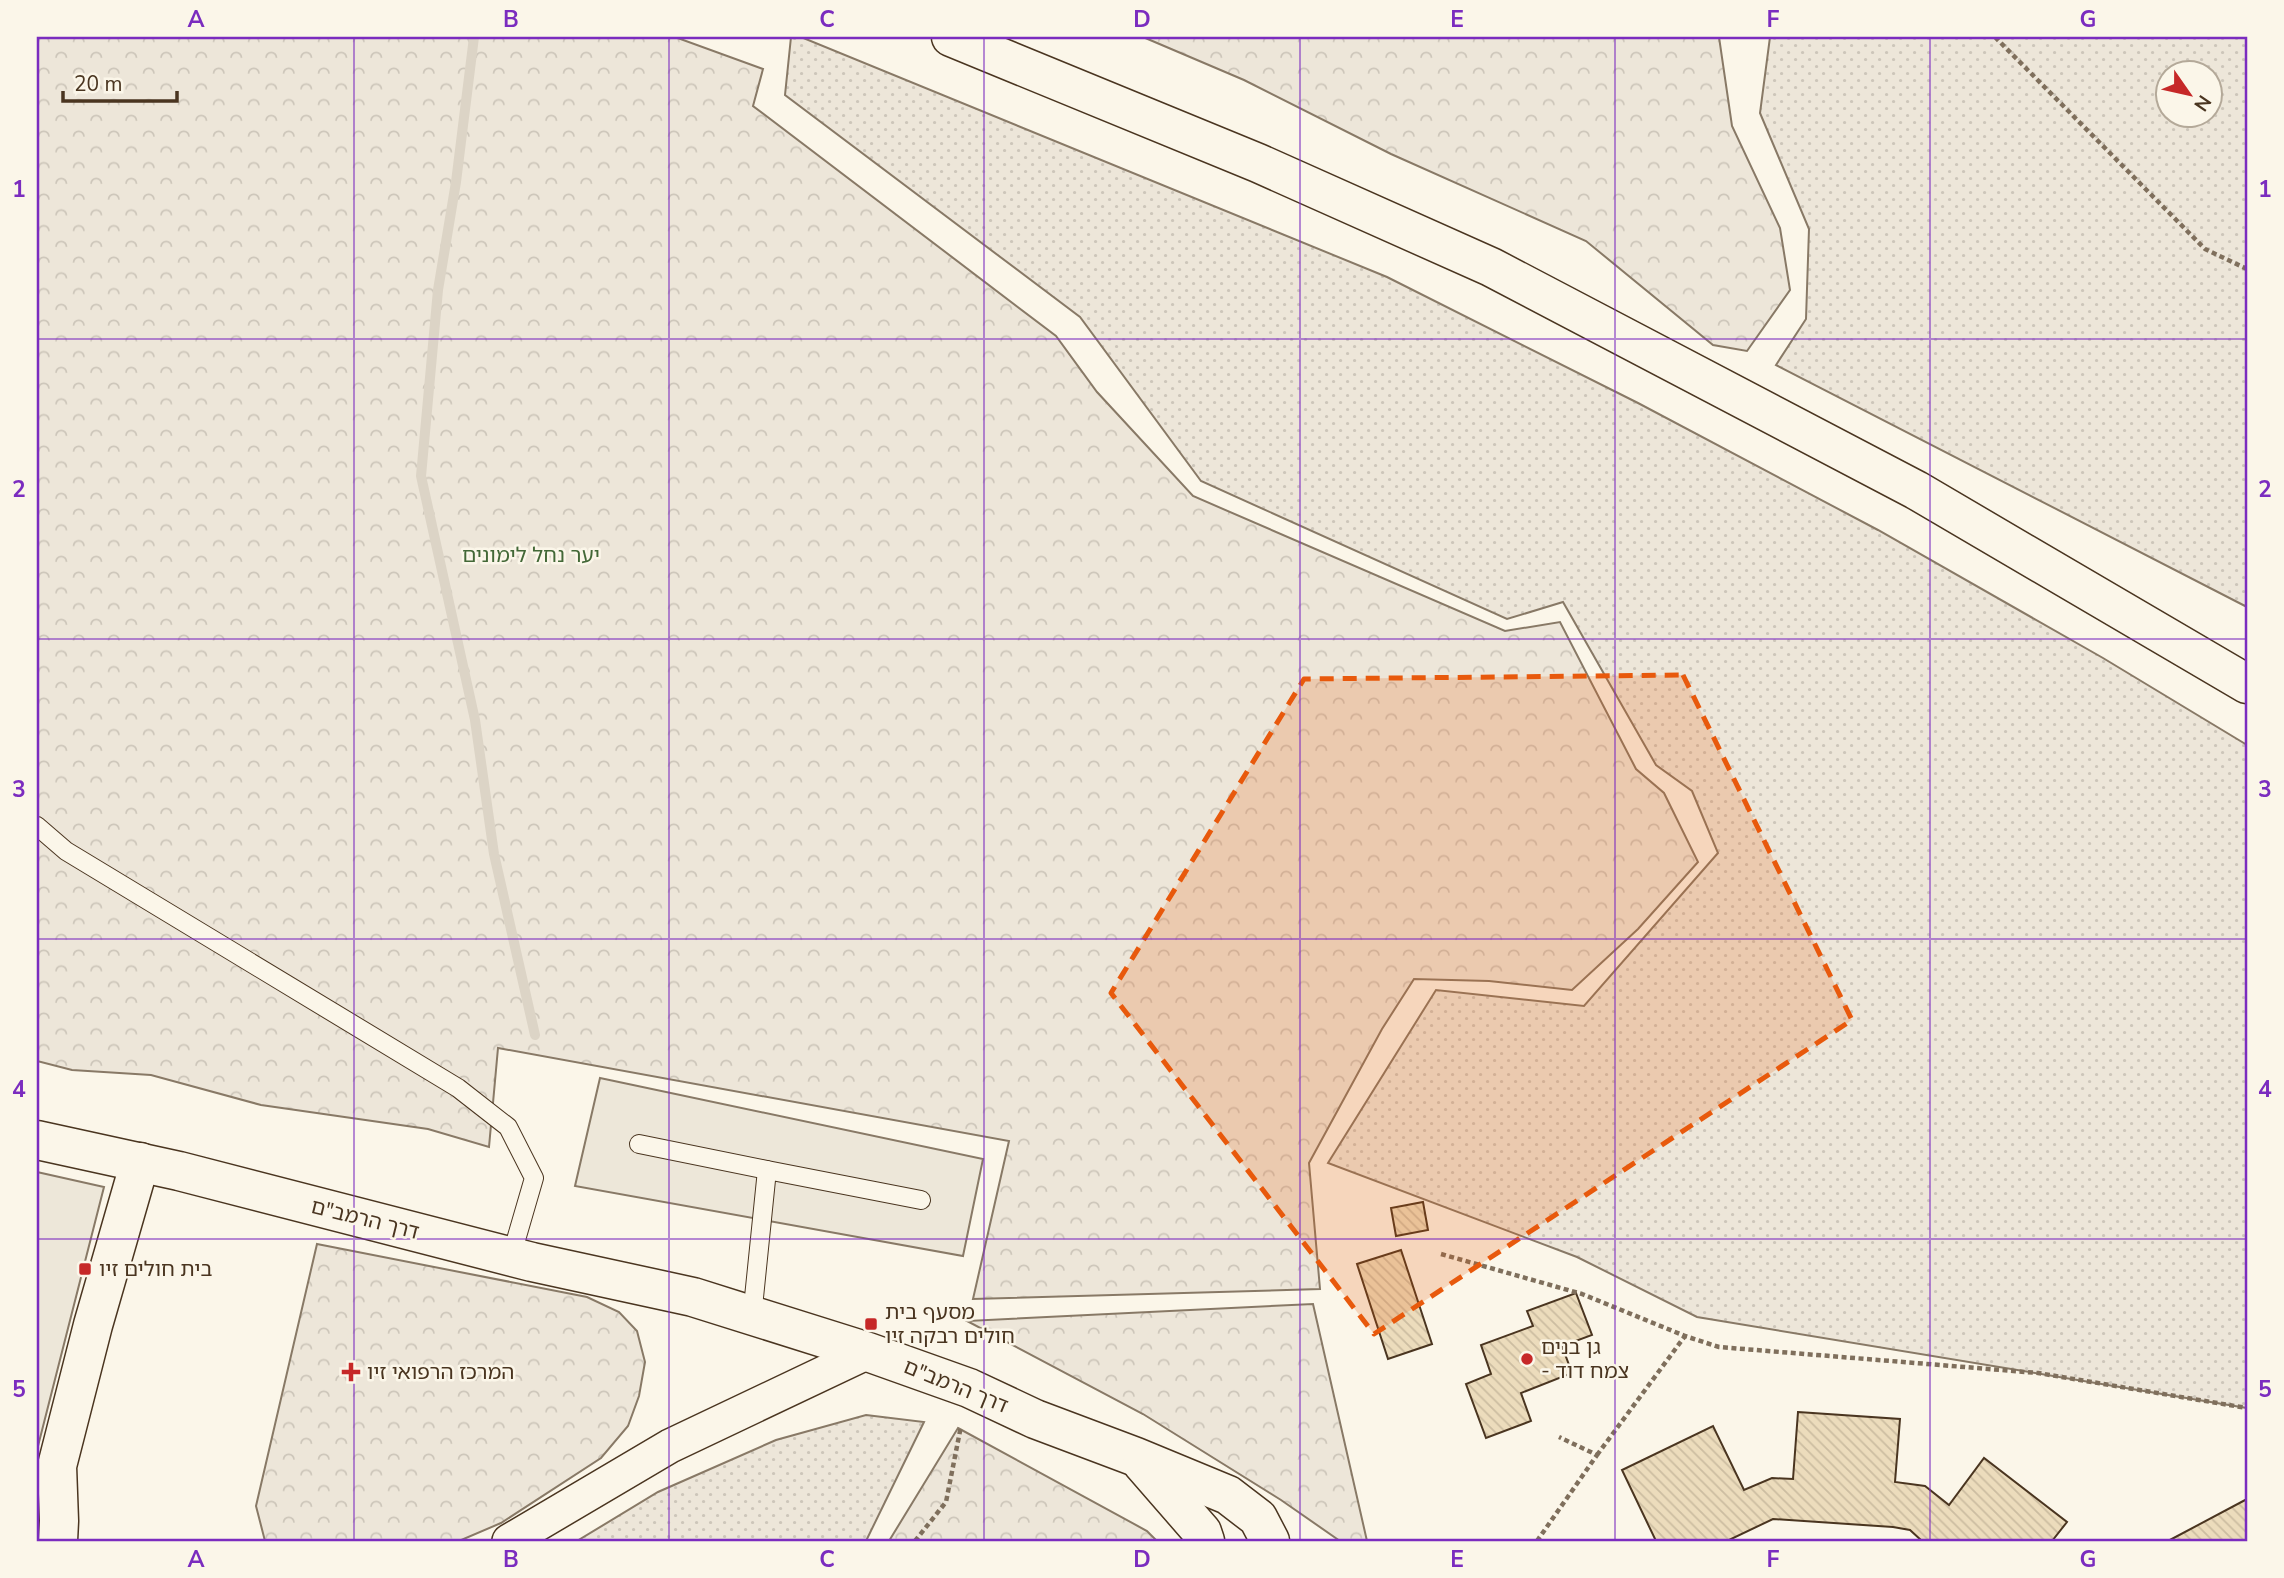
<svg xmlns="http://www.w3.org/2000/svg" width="2284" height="1578" font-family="'Nunito Sans','Noto Sans Hebrew',sans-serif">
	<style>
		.grass { fill: url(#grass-dots); stroke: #887966; stroke-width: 2; fill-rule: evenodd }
		.forest { fill: url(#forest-crowns); stroke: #887966; stroke-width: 2 }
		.parking { fill: #ede7d9; stroke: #887966; stroke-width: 2 }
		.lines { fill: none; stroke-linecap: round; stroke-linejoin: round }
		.stream { stroke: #dcd4c6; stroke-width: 10 }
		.building { fill: url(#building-back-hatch); stroke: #4a3520; stroke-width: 2 }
		.service-casing { stroke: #4a3520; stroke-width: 20 }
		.minor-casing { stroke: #4a3520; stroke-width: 36 }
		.tertiary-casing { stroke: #4a3520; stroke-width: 41 }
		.trunk-casing { stroke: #4a3520; stroke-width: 41 }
		.path { stroke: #7f6f5c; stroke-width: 4.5; stroke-dasharray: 5 3.5; stroke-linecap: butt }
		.service { stroke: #fbf6e9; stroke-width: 18 }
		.minor { stroke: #fbf6e9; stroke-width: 33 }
		.tertiary { stroke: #fbf6e9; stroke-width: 38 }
		.trunk { stroke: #fbf6e9; stroke-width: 38 }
		.marked { fill: #e8590c; fill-opacity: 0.2; stroke: #e8590c; stroke-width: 5; stroke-dasharray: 14 9; stroke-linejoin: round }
		.grid { fill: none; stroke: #7b2cbf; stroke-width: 2; stroke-opacity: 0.55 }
		.poi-dot { fill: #c62828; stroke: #fbf6e9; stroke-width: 2.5 }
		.labels { text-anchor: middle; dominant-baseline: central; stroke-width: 5; stroke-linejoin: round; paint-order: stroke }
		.park-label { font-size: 21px; fill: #436837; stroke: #fbf6e9 }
		.street-label { font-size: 21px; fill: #4a3520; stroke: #fbf6e9 }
		.poi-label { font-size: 21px; fill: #4a3520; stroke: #fbf6e9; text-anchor: start }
		.neatline { fill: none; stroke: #7b2cbf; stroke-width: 2.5 }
		.grid-label { font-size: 23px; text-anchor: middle; font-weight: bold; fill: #7b2cbf }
	</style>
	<defs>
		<pattern id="grass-dots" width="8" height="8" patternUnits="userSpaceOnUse" patternTransform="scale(1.75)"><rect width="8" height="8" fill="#ede6d9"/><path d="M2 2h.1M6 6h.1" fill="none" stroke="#cdc6ba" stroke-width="1.8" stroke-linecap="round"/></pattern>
		<pattern id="forest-crowns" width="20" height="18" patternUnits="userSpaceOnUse" patternTransform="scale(1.75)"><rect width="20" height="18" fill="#ede6d9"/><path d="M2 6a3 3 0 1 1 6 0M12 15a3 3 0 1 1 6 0" fill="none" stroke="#cdc6ba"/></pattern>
		<pattern id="building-back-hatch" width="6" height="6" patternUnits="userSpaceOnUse" patternTransform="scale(1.75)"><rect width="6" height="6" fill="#ecdcbc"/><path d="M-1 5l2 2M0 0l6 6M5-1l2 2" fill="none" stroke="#ccbda1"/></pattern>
	</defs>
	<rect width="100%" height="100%" fill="#fbf6e9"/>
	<g class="grass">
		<polygon points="791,37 801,37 1387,277 1638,403 1878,530 2103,658 2247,745 2247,1408 1697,1317 1577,1257 1328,1163 1436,990 1584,1006 1718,853 1692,791 1656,765 1563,602 1507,619 1201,481 1080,317 785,95"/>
		<path d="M1770,37h477v570l-471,-242 30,-46 3,-90 -49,-116zM2168,74h42v42h-42z"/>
		<polygon points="866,1415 924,1422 866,1541 577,1541 658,1492 776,1440"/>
	</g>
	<g class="forest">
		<polygon points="37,37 675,37 763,69 753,106 1056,336 1097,392 1193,496 1505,631 1560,622 1636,769 1664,793 1698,862 1638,929 1572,990 1489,981 1414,979 1382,1029 1309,1163 1320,1289 973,1299 1009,1141 498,1048 489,1147 428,1129 261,1105 151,1075 72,1070 37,1061"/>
		<polygon points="1143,37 1719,37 1732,126 1780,228 1790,290 1747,351 1713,345 1586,241 1391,154 1244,80"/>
		<polygon points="317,1244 587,1297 619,1312 637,1331 645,1362 639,1396 628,1426 601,1458 501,1523 459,1541 265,1541 256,1506"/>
		<polygon points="1313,1304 1367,1541 1340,1541 1281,1500 1143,1414 967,1321"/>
		<polygon points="958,1428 1147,1531 1157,1541 889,1541"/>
	</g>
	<g class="parking">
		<polygon points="600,1078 983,1159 963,1256 575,1186"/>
		<polygon points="37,1172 104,1187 37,1450"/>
	</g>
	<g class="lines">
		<polyline class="stream" points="474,37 456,182 438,290 421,476 475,720 494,854 535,1035"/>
	</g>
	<g class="building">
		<polygon points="1423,1202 1428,1230 1396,1236 1391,1208"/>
		<polygon points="1401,1250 1432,1344 1388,1359 1357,1264"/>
		<polygon points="1576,1293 1592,1335 1562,1346 1572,1373 1521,1393 1531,1421 1486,1438 1466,1384 1491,1374 1481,1345 1533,1326 1527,1311"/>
		<polygon points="1798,1412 1900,1419 1895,1482 1925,1486 1949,1505 1984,1458 2067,1522 2052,1541 1922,1541 1910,1530 1893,1527 1773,1519 1727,1541 1656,1541 1622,1470 1713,1426 1744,1490 1772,1478 1793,1479"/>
		<polygon points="2247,1499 2247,1541 2168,1541"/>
	</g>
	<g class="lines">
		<defs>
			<g id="service">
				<polyline points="37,826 66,851 458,1088 508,1127 534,1178 511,1257"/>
				<polyline points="639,1144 767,1170"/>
				<polyline points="752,1317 767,1170 921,1200"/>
			</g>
			<polyline id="minor" points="509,1541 670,1446 868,1352"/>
			<g id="tertiary">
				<polyline points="37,1140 179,1171 532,1262 693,1297 868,1352 969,1388 1035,1419 1136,1457 1228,1495 1258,1518 1270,1541"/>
				<polyline points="1142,1463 1202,1532 1205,1541"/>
				<polyline points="58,1541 59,1521 57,1466 93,1325 140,1162"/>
			</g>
			<polyline id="trunk" points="951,37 1258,163 1491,267 1916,490 2247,684"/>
		</defs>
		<use href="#service" class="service-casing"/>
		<use href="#minor" class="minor-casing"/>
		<use href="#tertiary" class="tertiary-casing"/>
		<use href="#trunk" class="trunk-casing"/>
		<g class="path">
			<polyline points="1995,37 2205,249 2247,269"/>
			<polyline points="1441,1254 1582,1294 1685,1336 1719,1347 2038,1373 2247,1408"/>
			<polyline points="1597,1455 1685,1336"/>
			<polyline points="915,1541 946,1502 961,1426"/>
			<polyline points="1537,1541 1597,1455 1559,1437"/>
		</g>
		<use href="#service" class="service"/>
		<use href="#minor" class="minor"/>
		<use href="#tertiary" class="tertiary"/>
		<use href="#trunk" class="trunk"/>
	</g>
	<path class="marked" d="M1683,675l169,345 -478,314 -263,-341 193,-314z"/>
	<path class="grid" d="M354,37v1504M669,37v1504M984,37v1504M1300,37v1504M1615,37v1504M1930,37v1504M37,339h2210M37,639h2210M37,939h2210M37,1239h2210"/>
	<g class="poi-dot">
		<rect x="78" y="1262" width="14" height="14" rx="3.5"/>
		<rect x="864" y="1317" width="14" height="14" rx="3.5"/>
		<circle cx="1527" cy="1359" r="7"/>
		<path d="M347.5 1361.5h7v7h7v7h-7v7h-7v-7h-7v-7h7z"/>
	</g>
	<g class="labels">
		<g class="park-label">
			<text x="531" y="555">יער נחל לימונים</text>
		</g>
		<g class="street-label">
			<text transform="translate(365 1219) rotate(14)">דרך הרמב"ם</text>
			<text transform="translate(956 1386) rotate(22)">דרך הרמב"ם</text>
		</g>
		<g class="poi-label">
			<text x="99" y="1269">בית חולים זיו</text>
			<text x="885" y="1312">מסעף בית<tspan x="885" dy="24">חולים רבקה זיו</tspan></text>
			<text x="1541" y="1347">גן בנים<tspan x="1541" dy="24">- צמח דוד</tspan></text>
			<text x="367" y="1372">המרכז הרפואי זיו</text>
		</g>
	</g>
	<rect width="2284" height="1578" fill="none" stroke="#fbf6e9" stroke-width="77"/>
	<g transform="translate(2189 94) rotate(124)"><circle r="33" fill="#fbf6e9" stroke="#b4a999" stroke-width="2"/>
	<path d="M0-5L12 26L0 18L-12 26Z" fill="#c62828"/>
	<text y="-10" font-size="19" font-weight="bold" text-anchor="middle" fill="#4a3520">N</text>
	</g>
	<path d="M63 91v10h114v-10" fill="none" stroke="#4a3520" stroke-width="3.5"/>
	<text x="74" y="91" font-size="21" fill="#4a3520" stroke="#fbf6e9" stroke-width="5" paint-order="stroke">20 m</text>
	<rect x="38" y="38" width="2208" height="1502" class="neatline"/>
	<g class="grid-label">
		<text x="196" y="27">A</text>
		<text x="511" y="27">B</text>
		<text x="827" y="27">C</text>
		<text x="1142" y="27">D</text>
		<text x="1457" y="27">E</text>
		<text x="1773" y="27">F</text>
		<text x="2088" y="27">G</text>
		<text x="19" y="197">1</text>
		<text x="2265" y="197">1</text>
		<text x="19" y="497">2</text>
		<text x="2265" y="497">2</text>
		<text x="19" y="797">3</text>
		<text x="2265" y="797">3</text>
		<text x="19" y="1097">4</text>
		<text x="2265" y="1097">4</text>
		<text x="19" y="1397">5</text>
		<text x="2265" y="1397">5</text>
		<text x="196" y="1567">A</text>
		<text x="511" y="1567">B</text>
		<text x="827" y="1567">C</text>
		<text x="1142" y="1567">D</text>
		<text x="1457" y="1567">E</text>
		<text x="1773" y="1567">F</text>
		<text x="2088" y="1567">G</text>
	</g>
</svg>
